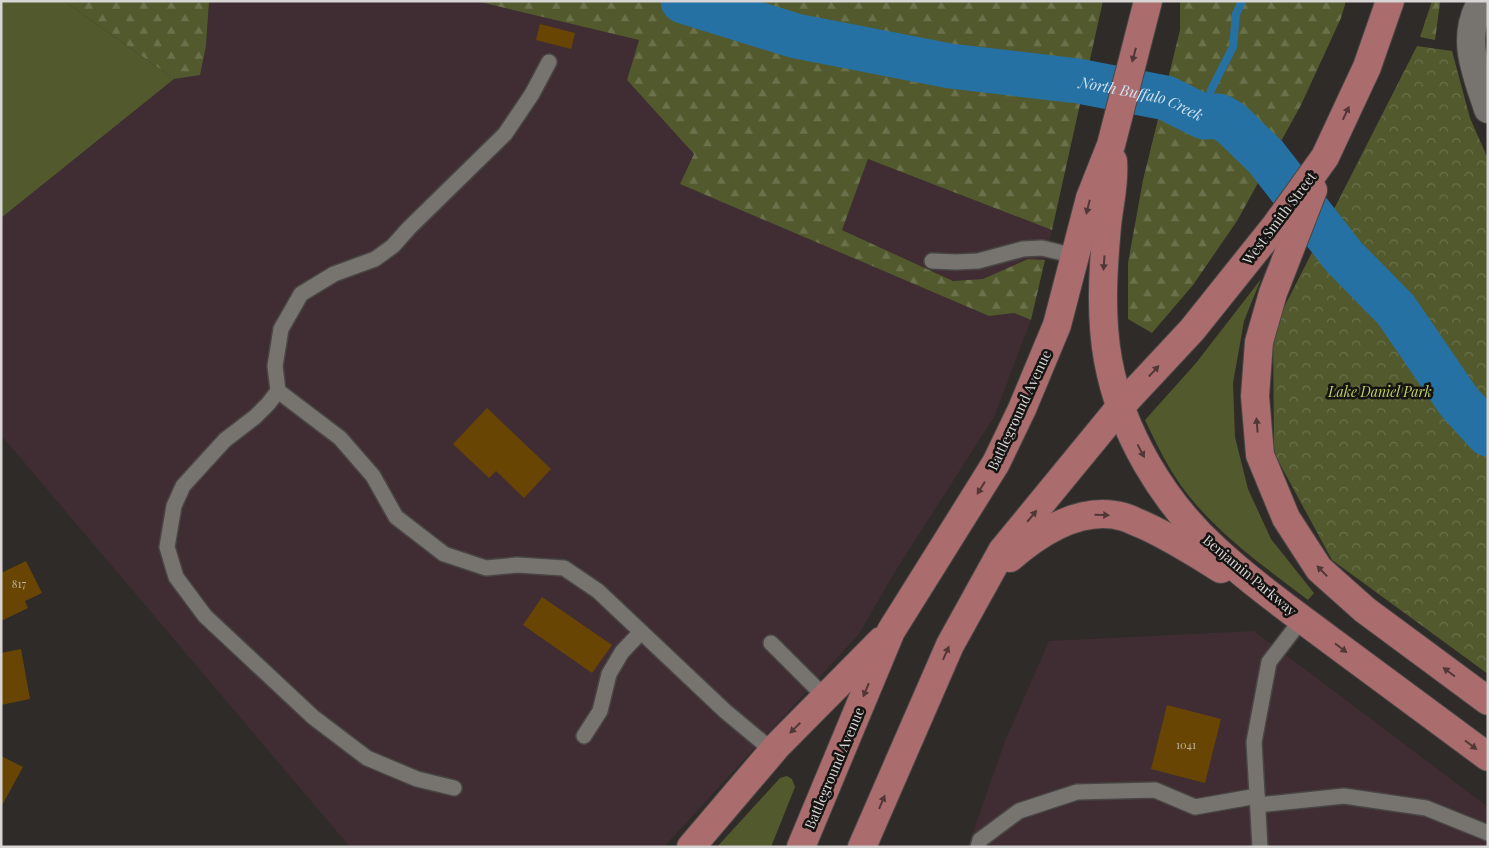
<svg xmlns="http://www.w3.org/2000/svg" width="1489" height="848" font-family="'Playfair Display',serif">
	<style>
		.industrial { fill: #402d34 }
		.green { fill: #525a2d }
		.forest { fill: url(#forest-firs) }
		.park { fill: url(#park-crowns) }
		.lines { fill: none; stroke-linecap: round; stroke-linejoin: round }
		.stream { stroke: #2671a4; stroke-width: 8 }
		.river { stroke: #2671a4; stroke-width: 45 }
		.building { fill: #684503 }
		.service-casing { stroke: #484644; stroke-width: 18 }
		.minor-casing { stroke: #484644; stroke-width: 30 }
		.primary-casing { stroke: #484644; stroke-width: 30 }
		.service { stroke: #777470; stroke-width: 15 }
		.minor { stroke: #777470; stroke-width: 28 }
		.primary { stroke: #aa6c6d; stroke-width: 28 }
		.oneway { fill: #513736 }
		.labels { text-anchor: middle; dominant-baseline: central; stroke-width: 5; stroke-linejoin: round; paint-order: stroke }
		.number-label { font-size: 11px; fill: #bcb2a0 }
		.street-label { font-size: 14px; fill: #d8d6d4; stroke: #151412 }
		.park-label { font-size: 14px; font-style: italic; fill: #c1d364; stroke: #151412 }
		.water-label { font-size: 15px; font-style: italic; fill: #d0e2f1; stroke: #151412 }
	</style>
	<defs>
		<pattern id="forest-firs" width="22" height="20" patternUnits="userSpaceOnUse" patternTransform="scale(1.25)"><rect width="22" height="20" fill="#525a2d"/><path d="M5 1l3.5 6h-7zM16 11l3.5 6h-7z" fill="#6a714b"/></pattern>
		<pattern id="park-crowns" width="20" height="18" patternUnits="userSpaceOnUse" patternTransform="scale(1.25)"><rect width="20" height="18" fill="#525a2d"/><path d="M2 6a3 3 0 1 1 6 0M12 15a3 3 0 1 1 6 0" fill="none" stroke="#6a714b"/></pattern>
	</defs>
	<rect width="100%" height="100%" fill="#2e2b28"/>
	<g class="industrial">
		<polygon points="209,1 476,1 639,40 627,80 694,154 680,184 989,316 1014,313 1031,320 994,417 896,570 859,634 664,847 350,847 1,435 1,218 174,79 200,74 206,46"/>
		<polygon points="868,159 1052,230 1045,260 1028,259 983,279 953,281 842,230"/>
		<polygon points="1254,631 1488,807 1488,847 968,847 1005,741 1049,641"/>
	</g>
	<g class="green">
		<polygon points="1,1 64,1 174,79 1,218"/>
		<path d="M1261,279l-17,42 -11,62 2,54 13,52 23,50 43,54 -6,7c-45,-34 -92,-67 -126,-113 -15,-21 -26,-44 -37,-67l51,-57z"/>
		<polygon points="787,776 792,779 795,787 771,847 717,847 780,778"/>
	</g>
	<g class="forest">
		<polygon points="64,1 209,1 206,46 200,75 174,79"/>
		<polygon points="476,1 1103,1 1052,230 868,159 842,230 953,281 983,279 1028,259 1045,260 1031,320 1014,313 989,316 680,184 694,154 627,80 639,40"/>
		<polygon points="1180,1 1346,1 1341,18 1301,105 1237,221 1193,285 1152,333 1128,319 1128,263 1143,180 1180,30"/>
		<polygon points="1432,1 1442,1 1440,3 1435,40 1420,37"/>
	</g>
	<polygon class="park" points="1417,46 1452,51 1470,118 1488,159 1488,674 1332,560 1274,453 1273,329"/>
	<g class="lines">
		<polyline class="stream" points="1204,117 1211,90 1233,47 1236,14 1242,1"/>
		<path class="river" id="s1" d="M683,1l113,35 154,30 128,15 88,17 38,19 15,-1 12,7 35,34 78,100 52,53 63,92 29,32"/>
	</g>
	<g class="building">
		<polygon points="540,24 575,33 571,49 536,40"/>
		<polygon points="487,408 551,469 524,498 496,471 489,478 453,444"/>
		<polygon points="26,561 42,593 25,601 28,608 1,621 1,573"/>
		<polygon points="542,597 612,645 592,673 523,625"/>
		<polygon points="21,649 30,699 1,705 1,653"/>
		<polygon points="1167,705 1221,719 1205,783 1151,769"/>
		<polygon points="1,756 23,767 1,807"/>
	</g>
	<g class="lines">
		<defs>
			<g id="service">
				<polyline points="549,62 532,94 505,134 409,228 393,246 375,259 334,274 301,294 281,329 275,366 278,391 340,438 373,476 396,517 444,554 486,568 517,565 564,568 598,591 725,711 773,751"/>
				<polyline points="932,261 956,262 978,261 1023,249 1042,248 1075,256"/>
				<polyline points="278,391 268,404 255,417 225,440 183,486 174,506 167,547 176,577 205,616 313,717 367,758 417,779 454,788"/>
				<polyline points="771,643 825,697"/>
				<polyline points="584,736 600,711 609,674 622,652 641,632"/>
				<polyline points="1258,805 1344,796 1426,808 1488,833"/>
				<polyline points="978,847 980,840 1019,811 1077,792 1155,790 1195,807 1257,796"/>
				<polyline points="1260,847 1254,742 1269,662 1302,619"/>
			</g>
			<path id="minor" d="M1482,1c-22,37 -6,71 6,108"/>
			<g id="primary">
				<path d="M1113,161c2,23 -4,43 -6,65 -4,44 -7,90 1,134 13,72 55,142 108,190 37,34 78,63 118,93 51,38 102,76 154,114"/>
				<polyline points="1313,190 1273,293 1259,342 1255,396 1260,455 1286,518 1319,569 1365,610 1488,701"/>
				<path d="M1010,558c30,-26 72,-53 114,-41 5,1 11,5 17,7 28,12 54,29 80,45"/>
				<polyline points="691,847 777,746 881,641"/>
				<polyline points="801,847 891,631 996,463 1022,409 1057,325 1090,198 1111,145 1148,1"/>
				<polyline points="862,847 950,645 1002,551 1121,406 1192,330 1276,225 1325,157 1367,67 1390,1"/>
			</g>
		</defs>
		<use href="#service" class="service-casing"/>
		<use href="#minor" class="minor-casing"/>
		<use href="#primary" class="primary-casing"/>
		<use href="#service" class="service"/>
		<use href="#minor" class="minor"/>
		<use href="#primary" class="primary"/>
	</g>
	<defs><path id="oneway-solid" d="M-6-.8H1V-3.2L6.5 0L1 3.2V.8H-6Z" transform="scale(1.25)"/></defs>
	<g class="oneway">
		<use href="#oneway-solid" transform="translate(1134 55) rotate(105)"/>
		<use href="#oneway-solid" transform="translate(1346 113) rotate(-65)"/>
		<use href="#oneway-solid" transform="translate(1088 207) rotate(104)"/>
		<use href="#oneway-solid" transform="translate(1104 263) rotate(94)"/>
		<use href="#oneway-solid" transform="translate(1154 371) rotate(-47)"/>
		<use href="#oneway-solid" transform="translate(1257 425) rotate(-95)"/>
		<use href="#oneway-solid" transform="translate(1141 451) rotate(62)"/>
		<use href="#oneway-solid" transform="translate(981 488) rotate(122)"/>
		<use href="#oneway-solid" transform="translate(1102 515) rotate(2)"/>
		<use href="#oneway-solid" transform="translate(1032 516) rotate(-50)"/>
		<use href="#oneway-solid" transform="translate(1322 571) rotate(-134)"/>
		<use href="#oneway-solid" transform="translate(1341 648) rotate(37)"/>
		<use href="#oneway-solid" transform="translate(946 653) rotate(-66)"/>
		<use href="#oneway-solid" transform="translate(1449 672) rotate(-143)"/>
		<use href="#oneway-solid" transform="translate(866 690) rotate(113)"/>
		<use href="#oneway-solid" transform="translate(795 728) rotate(135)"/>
		<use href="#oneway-solid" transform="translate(1471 745) rotate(37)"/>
		<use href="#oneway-solid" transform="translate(882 802) rotate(-67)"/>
	</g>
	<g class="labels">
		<g class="number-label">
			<text x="19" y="583">817</text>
			<text x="1186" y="744">1041</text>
		</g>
		<g class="street-label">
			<text transform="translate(1279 218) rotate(-53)">West Smith Street</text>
			<text transform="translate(1019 410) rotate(-65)">Battleground Avenue</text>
			<text transform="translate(1250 575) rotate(40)">Benjamin Parkway</text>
			<text transform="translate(834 768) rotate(-67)">Battleground Avenue</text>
		</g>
		<g class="park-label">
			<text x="1380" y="391">Lake Daniel Park</text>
		</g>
		<g class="water-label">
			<text stroke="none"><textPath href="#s1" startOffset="470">North Buffalo Creek</textPath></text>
		</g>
	</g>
	<rect width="1489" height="848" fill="none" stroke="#d8d6d4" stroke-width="5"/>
</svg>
